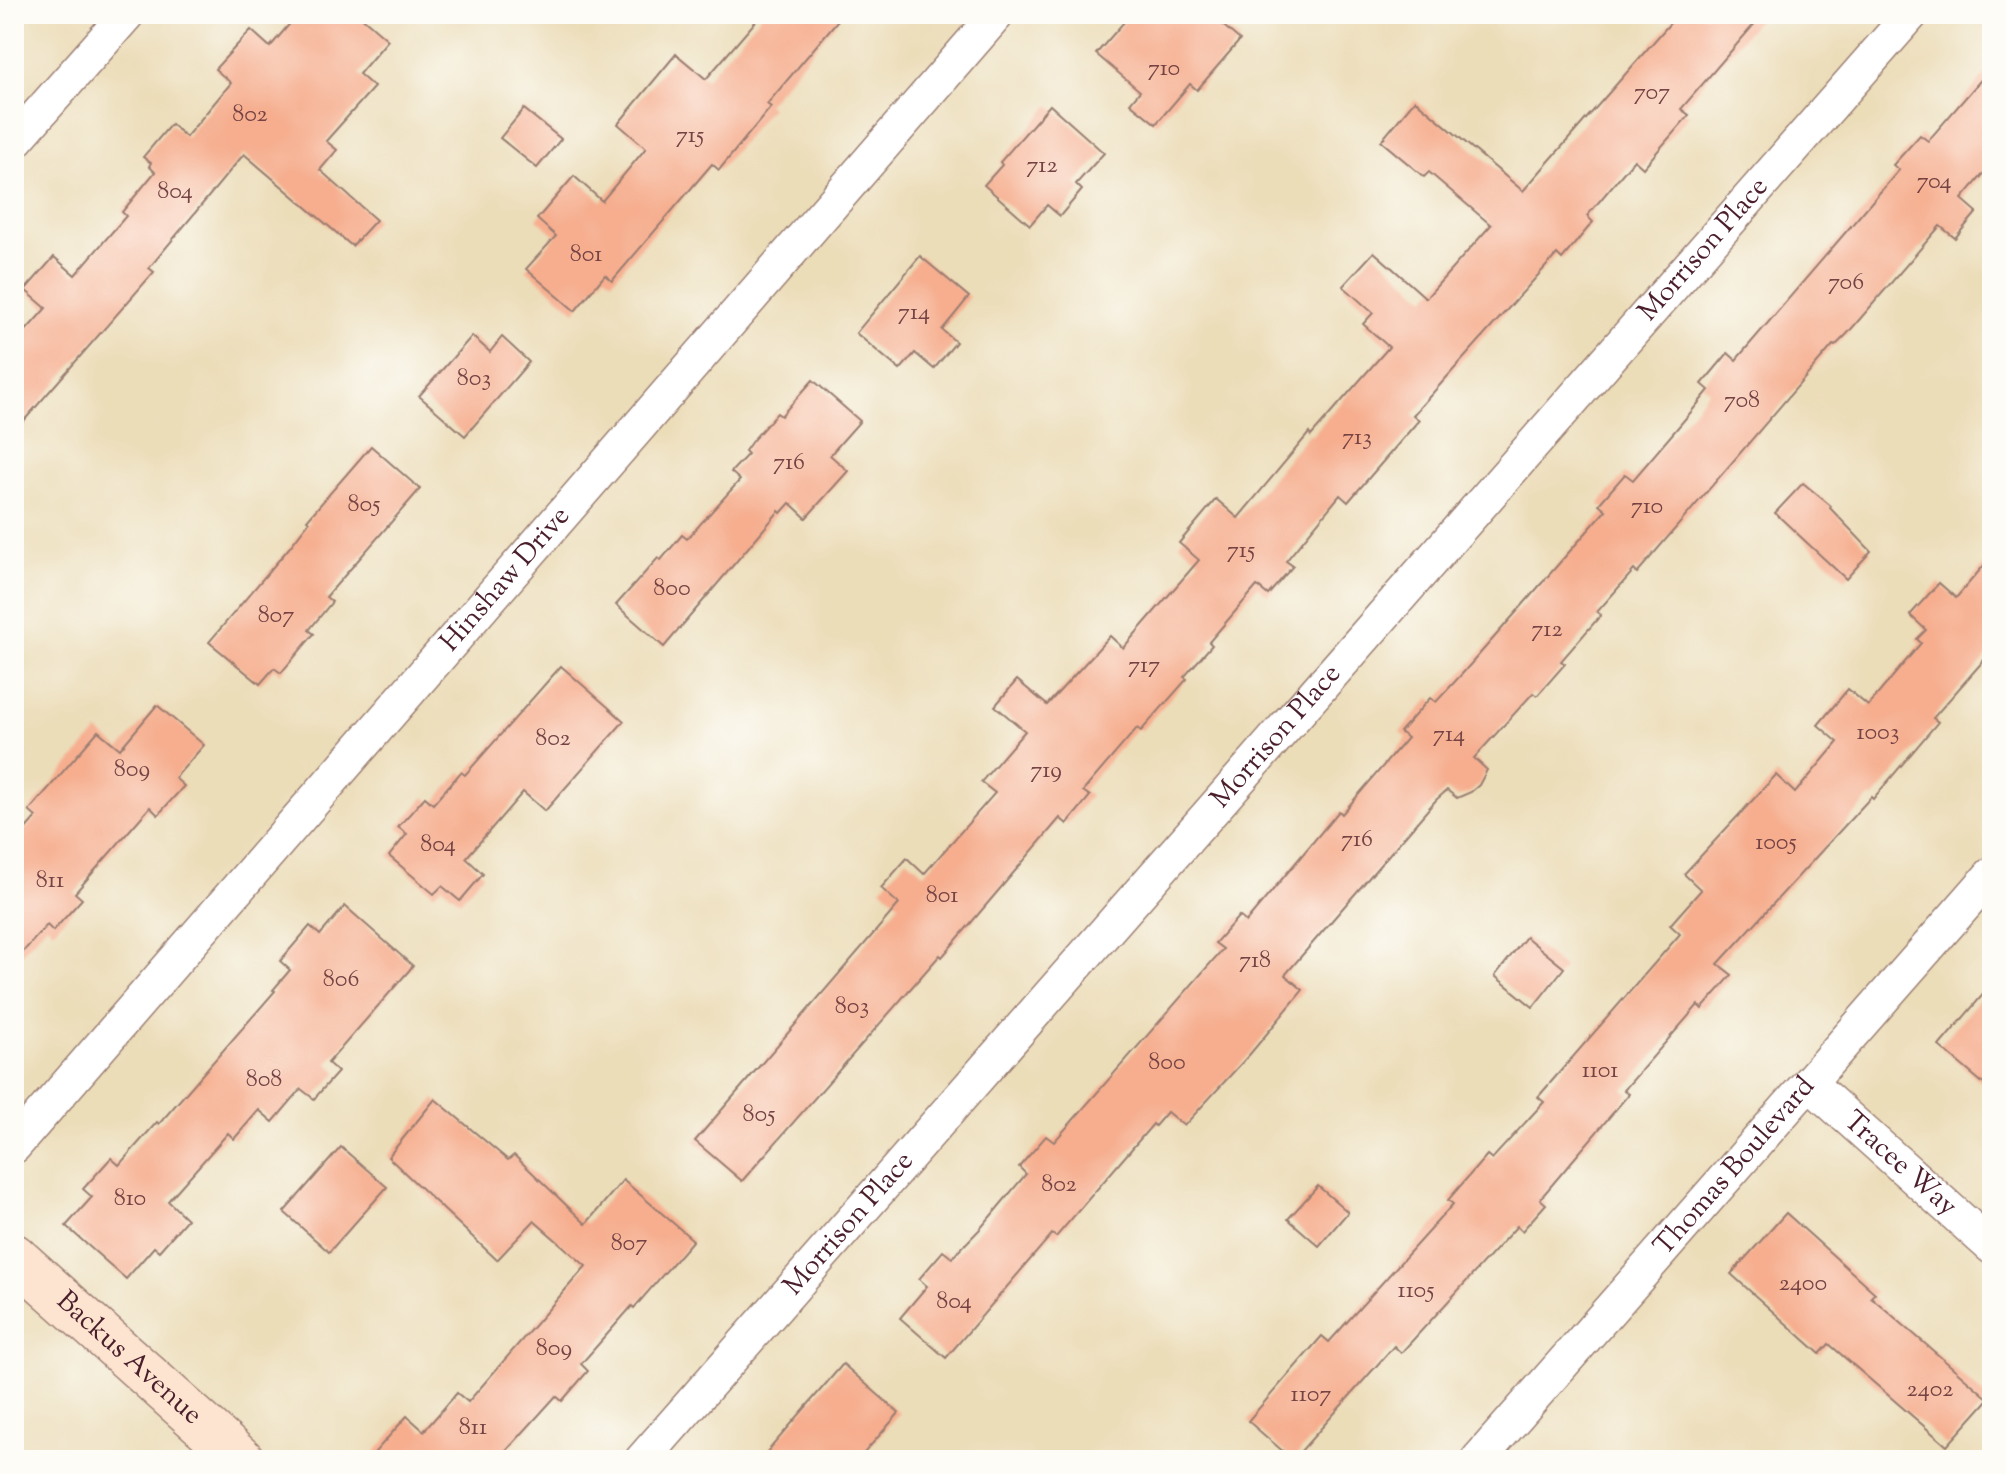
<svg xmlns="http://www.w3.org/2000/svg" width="2006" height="1474" font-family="'Sorts Mill Goudy',serif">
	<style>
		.building { fill: #f6ae8f }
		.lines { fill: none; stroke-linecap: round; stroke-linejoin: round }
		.street-casing { stroke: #9b7e72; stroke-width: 37 }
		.secondary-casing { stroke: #9b7e72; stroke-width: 47 }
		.street { stroke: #fff; stroke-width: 34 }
		.secondary { stroke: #fde4d1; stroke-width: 44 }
		.labels { text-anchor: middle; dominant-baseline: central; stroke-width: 8; stroke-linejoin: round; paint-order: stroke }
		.number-label { font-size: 24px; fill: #754344 }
		.street-label { font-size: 28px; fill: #4a1f2b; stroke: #fdfcf7 }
	</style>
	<rect width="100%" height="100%" fill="#fdfcf7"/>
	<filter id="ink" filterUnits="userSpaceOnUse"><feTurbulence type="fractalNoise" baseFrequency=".0125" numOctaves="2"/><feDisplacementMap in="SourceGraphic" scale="16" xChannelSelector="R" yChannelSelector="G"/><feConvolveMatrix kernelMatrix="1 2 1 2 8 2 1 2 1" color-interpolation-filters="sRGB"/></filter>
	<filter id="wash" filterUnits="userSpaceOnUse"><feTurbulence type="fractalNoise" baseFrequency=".006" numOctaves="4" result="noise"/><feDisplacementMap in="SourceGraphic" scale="32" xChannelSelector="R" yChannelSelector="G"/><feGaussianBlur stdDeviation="1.8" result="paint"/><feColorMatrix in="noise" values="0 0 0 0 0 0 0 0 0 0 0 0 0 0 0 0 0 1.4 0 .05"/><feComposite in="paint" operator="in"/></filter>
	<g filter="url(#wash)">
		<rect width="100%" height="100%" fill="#ecddb9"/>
		<g id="blocks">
			<g class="building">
				<polygon points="298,14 358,14 388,40 359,74 374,87 326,141 337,150 320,170 376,220 352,246 244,154 149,268 154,272 14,432 14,344 46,308 25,290 54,257 75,275 126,216 122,212 155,172 149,166 151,163 143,157 171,124 186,137 231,83 215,69 251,30 270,47"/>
				<polygon points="762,14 843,14 767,104 771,107 719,170 712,164 612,281 605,275 575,311 526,269 556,236 537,219 574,176 602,201 646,148 618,124 676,54 706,79"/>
				<polygon points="1131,14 1210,14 1240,40 1197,90 1190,84 1156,124 1130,103 1140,91 1096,54"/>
				<polygon points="1678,14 1763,14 1681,109 1689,115 1643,168 1634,160 1587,216 1593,222 1562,259 1557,254 1413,415 1419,420 1348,502 1340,495 1286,561 1293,566 1268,595 1257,586 1209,642 1212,645 1184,677 1187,679 1141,731 1137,728 1083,791 1090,796 1067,824 1060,818 942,957 940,955 742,1181 695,1141 899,904 881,888 907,858 924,874 995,793 981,782 1025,731 995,706 1017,680 1047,705 1110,636 1123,648 1199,560 1179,543 1216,499 1238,518 1309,433 1311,436 1389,347 1363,324 1373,313 1343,286 1374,252 1426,298 1491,225 1429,172 1424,177 1381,141 1415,100 1523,191"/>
				<polygon points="1992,67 1992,164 1962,199 1977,212 1955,238 1940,226 1847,334 1835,346 1833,345 1637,573 1634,570 1597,612 1601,615 1561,661 1565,664 1537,696 1533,693 1474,758 1487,770 1479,785 1471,792 1457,798 1447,790 1436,800 1285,975 1303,990 1250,1054 1184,1126 1167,1112 1155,1126 1153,1124 1056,1237 1052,1234 946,1358 900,1318 927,1286 919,1279 943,1251 952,1258 980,1229 1026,1174 1019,1167 1046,1136 1054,1142 1223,949 1215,943 1239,916 1246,922 1339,811 1342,814 1407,738 1400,732 1430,698 1436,702 1462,674 1606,510 1599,504 1625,474 1633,480 1691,412 1709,390 1702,384 1728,353 1736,360 1899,170 1893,165 1920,135 1928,141"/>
				<polygon points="1050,105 1104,153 1076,184 1082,190 1060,216 1047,205 1030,225 984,185 1002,165 1000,162"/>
				<polygon points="524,109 561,139 537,168 500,138"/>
				<polygon points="920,256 969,297 942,330 956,342 934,369 915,353 900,370 856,333"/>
				<polygon points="472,336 490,352 502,337 529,362 465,436 419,396"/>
				<polygon points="813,380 860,421 830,455 848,471 806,518 790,503 781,513 779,511 664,647 616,605 658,558 661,560 682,535 687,539 740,480 731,472 748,454 745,451 752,441 777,413 781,416"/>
				<polygon points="371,446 420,489 326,597 332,602 309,630 314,634 281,673 274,668 260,684 209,642 289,548 309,522 307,520"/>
				<polygon points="1803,483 1831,506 1830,508 1871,551 1846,579 1775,513"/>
				<polygon points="1992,556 1992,651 1933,718 1938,722 1873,799 1871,797 1718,964 1732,975 1702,1009 1698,1005 1624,1090 1629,1094 1540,1199 1546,1204 1522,1231 1517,1226 1401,1353 1394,1346 1293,1460 1248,1421 1322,1336 1329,1342 1453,1204 1448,1200 1487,1155 1492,1159 1544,1102 1538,1097 1680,934 1670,925 1701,890 1684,874 1776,775 1795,793 1838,742 1818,725 1848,689 1868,706 1921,643 1917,639 1926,630 1910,615 1939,583 1956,598"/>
				<polygon points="561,666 624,721 545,811 523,792 466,858 483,874 460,901 442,886 434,894 389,856 407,834 398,827 425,797 433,804 461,772 465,775"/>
				<polygon points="157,705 204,745 175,778 184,786 158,815 150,807 75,893 82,899 53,931 47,925 14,962 14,842 36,817 29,811 98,731 120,749"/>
				<polygon points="345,906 413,966 328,1063 338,1072 314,1099 301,1089 273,1122 259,1110 234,1139 228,1133 168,1201 187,1219 159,1251 154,1247 126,1279 66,1226 92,1197 83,1189 111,1158 119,1165 157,1122 159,1124 275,991 273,990 290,970 280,961 310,926 320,935"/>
				<polygon points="1526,937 1564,968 1533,1007 1495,976"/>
				<polygon points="1992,984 1992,1091 1939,1046"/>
				<polygon points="435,1099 508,1160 514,1155 586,1224 623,1180 693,1240 634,1308 632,1306 581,1364 588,1371 562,1401 556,1396 498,1460 368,1460 407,1416 424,1431 457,1393 468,1402 586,1266 534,1221 497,1260 388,1157"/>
				<polygon points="341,1147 387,1187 329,1252 284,1212"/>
				<polygon points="1318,1186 1348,1212 1319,1246 1288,1219"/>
				<polygon points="1786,1213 1875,1293 1871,1297 1989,1399 1947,1446 1829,1344 1820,1354 1731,1274"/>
				<polygon points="843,1364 899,1413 858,1460 760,1460"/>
			</g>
		</g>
	</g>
	<g filter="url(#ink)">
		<use href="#blocks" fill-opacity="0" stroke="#9b7e72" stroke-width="2"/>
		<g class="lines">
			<defs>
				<g id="street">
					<polyline points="14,142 127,14"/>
					<path id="s1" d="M1809,1083l183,164"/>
					<path id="s2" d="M14,1146l983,-1132"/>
					<path id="s3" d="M642,1460l1269,-1446"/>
					<path id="s4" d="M1478,1460l514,-586"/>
				</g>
				<g id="secondary">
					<path id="s5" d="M14,1256l228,204"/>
				</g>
			</defs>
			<use href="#street" class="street-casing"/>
			<use href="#secondary" class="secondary-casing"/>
			<use href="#street" class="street"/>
			<use href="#secondary" class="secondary"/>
		</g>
	</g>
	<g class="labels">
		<g class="number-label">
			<text x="1164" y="69">710</text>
			<text x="1652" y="93">707</text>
			<text x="250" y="115">802</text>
			<text x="690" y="136">715</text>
			<text x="1042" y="166">712</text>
			<text x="1934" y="182">704</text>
			<text x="175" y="192">804</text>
			<text x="586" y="255">801</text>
			<text x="1846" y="283">706</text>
			<text x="914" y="313">714</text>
			<text x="474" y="379">803</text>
			<text x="1742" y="401">708</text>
			<text x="1357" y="438">713</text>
			<text x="789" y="463">716</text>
			<text x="364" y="505">805</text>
			<text x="1647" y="507">710</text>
			<text x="1241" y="551">715</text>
			<text x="672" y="589">800</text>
			<text x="276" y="616">807</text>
			<text x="1547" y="630">712</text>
			<text x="1144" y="666">717</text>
			<text x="1878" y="733">1003</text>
			<text x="1449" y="735">714</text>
			<text x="553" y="739">802</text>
			<text x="132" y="770">809</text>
			<text x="1046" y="771">719</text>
			<text x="1357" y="840">716</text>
			<text x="1776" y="843">1005</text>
			<text x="438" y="845">804</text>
			<text x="50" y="881">811</text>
			<text x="942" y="896">801</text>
			<text x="1255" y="961">718</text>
			<text x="341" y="980">806</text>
			<text x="852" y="1007">803</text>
			<text x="1167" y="1063">800</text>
			<text x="1600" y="1071">1101</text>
			<text x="264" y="1080">808</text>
			<text x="759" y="1115">805</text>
			<text x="1059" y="1185">802</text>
			<text x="130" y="1199">810</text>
			<text x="629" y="1244">807</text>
			<text x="1803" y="1284">2400</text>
			<text x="1416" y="1291">1105</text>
			<text x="954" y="1302">804</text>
			<text x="554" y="1349">809</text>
			<text x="1930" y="1390">2402</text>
			<text x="1311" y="1395">1107</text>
			<text x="473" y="1428">811</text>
		</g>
		<g class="street-label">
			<text stroke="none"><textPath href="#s3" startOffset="1610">Morrison Place</textPath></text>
			<text stroke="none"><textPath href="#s2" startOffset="750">Hinshaw Drive</textPath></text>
			<text stroke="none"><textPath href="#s3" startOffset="962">Morrison Place</textPath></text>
			<text stroke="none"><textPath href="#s1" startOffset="122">Tracee Way</textPath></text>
			<text stroke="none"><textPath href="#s4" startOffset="390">Thomas Boulevard</textPath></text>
			<text stroke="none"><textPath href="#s3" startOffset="314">Morrison Place</textPath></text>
			<text stroke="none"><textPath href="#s5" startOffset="154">Backus Avenue</textPath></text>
		</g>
	</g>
	<rect width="2006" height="1474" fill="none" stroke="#fdfcf7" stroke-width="48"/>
</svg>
